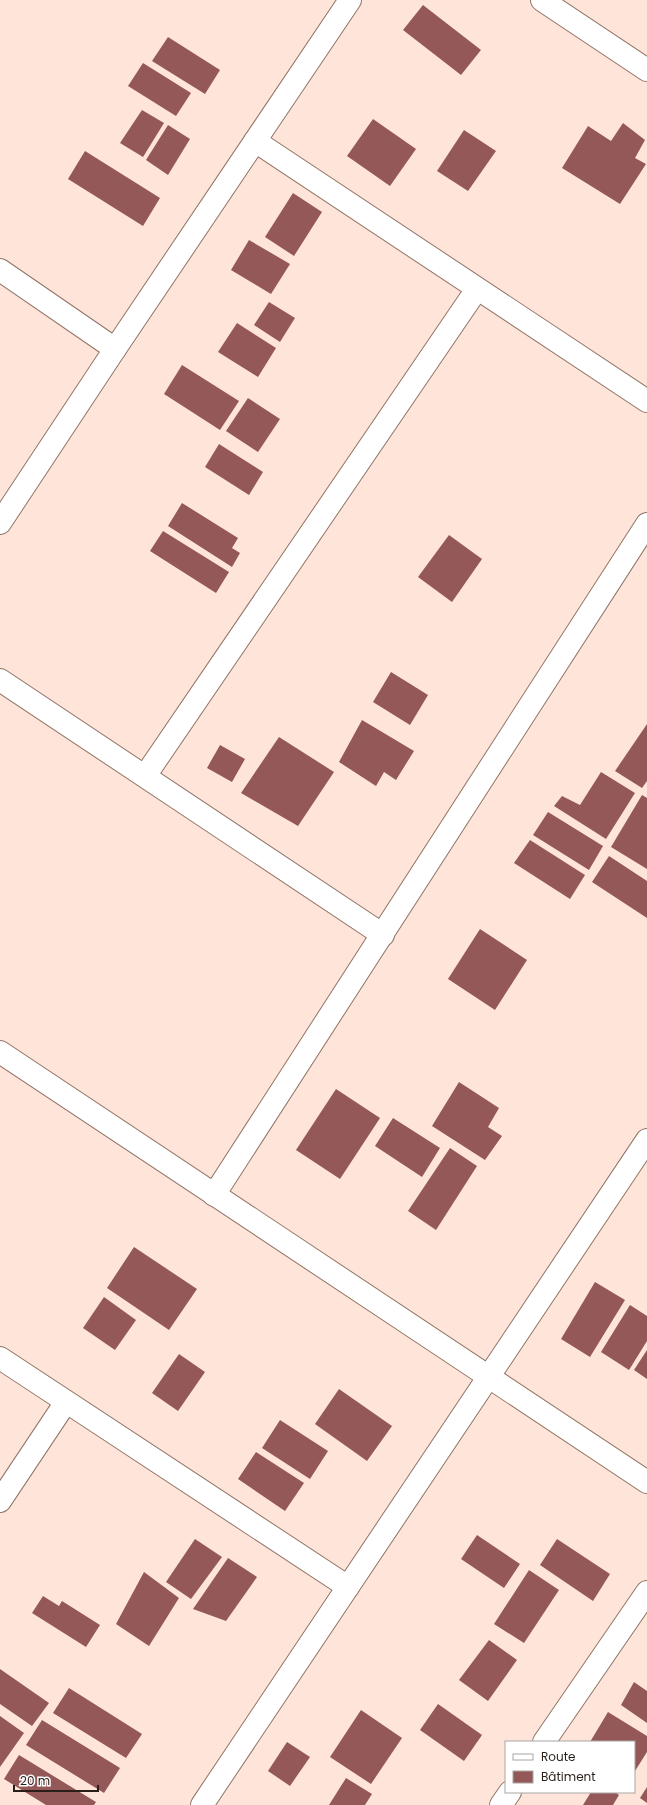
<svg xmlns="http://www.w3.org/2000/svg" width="647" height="1805" font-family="Poppins,sans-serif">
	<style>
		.building { fill: #945859 }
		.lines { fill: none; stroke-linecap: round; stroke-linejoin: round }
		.minor-casing { stroke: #917466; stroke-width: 24 }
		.minor { stroke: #fff; stroke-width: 22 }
	</style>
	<rect width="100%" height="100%" fill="#ffe5d9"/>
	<g class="building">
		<polygon points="423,5 481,50 461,75 403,30"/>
		<polygon points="168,37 220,70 205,94 152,61"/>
		<polygon points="143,63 191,93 176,116 128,86"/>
		<polygon points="142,110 164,123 143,157 120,143"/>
		<polygon points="373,119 416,149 390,186 347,156"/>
		<polygon points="623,123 645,140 635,158 646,164 620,204 562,168 588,126 611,141"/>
		<polygon points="168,125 190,139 168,175 146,160"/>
		<polygon points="464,130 496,151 468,191 437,171"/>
		<polygon points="85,151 160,198 143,226 68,179"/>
		<polygon points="293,193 322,212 294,256 265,237"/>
		<polygon points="249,240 290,264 271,294 231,270"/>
		<polygon points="269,302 295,318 280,342 254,325"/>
		<polygon points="237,323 276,348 258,377 218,352"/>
		<polygon points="182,365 239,401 220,430 164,394"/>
		<polygon points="248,398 280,419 258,452 226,431"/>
		<polygon points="219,444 263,472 249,495 205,467"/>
		<polygon points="182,503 238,538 232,548 240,553 232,567 168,526"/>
		<polygon points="163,531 229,572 216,593 150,551"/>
		<polygon points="449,535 482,559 452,602 418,577"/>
		<polygon points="391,672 428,695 410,725 373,702"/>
		<polygon points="362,720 414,751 396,780 384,772 376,786 339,762"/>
		<polygon points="647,724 647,781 642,788 615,771"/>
		<polygon points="279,737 334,772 298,826 241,793"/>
		<polygon points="220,745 245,759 232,782 207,768"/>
		<polygon points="601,772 635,793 606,839 554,806 562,796 580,805"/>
		<polygon points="642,795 647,798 647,869 611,847"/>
		<polygon points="548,812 603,846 589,870 533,835"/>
		<polygon points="530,840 585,875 570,899 514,863"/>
		<polygon points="609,856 647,881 647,918 592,882"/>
		<polygon points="480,929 527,960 495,1010 448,979"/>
		<polygon points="459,1082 499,1108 488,1127 502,1136 485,1160 432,1126"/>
		<polygon points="336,1089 380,1118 340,1179 296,1150"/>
		<polygon points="393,1118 440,1148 422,1177 375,1146"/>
		<polygon points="450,1148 477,1166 436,1230 408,1211"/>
		<polygon points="134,1247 197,1289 169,1330 107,1288"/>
		<polygon points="595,1282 625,1300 590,1357 561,1339"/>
		<polygon points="104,1297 136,1320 115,1350 83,1328"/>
		<polygon points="630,1305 647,1316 647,1341 629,1370 601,1352"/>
		<polygon points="647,1350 647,1379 634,1370"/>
		<polygon points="179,1354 205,1372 178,1411 152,1393"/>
		<polygon points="339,1389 392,1426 367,1461 315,1424"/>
		<polygon points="280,1420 328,1451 310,1479 262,1448"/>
		<polygon points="256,1452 304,1483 285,1511 238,1479"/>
		<polygon points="477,1535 520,1564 504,1588 461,1559"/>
		<polygon points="195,1539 222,1557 191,1599 166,1582"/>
		<polygon points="557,1539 610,1574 593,1601 540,1565"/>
		<polygon points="228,1558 257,1577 226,1621 193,1609"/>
		<polygon points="529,1570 559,1590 524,1643 494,1624"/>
		<polygon points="144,1572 179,1598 149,1646 116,1624"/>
		<polygon points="43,1596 59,1606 62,1601 100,1625 86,1647 32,1613"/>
		<polygon points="489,1640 517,1660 488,1701 459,1680"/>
		<polygon points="0,1669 49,1703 32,1726 0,1704"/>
		<polygon points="634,1682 647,1691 647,1723 621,1705"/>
		<polygon points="69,1688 142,1734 126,1758 53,1713"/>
		<polygon points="438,1704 482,1735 464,1761 420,1730"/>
		<polygon points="361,1710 402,1738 371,1784 330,1757"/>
		<polygon points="608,1712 647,1736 647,1752 635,1771 634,1742 590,1742"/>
		<polygon points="0,1716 24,1733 0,1767"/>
		<polygon points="42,1720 120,1768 104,1793 26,1745"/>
		<polygon points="287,1742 310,1757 290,1786 268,1771"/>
		<polygon points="19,1755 96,1802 94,1805 46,1805 4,1779"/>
		<polygon points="346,1778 372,1794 365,1805 329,1805"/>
		<polygon points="647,1787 647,1803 640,1798"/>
		<polygon points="591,1792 615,1792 619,1795 613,1805 583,1805"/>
	</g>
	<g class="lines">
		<defs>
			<g id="minor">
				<polyline points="542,0 647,70"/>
				<polyline points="255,141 647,401"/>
				<polyline points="0,270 115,349"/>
				<polyline points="0,523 115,349 350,0"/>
				<polyline points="0,680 383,935"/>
				<polyline points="145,776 477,289"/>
				<polyline points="0,1052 647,1482"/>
				<polyline points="214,1195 647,524"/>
				<polyline points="0,1358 348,1587"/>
				<polyline points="0,1501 66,1402"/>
				<polyline points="544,1742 647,1592"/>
				<polyline points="202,1805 647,1140"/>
				<polyline points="501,1805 510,1792"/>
			</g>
		</defs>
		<use href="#minor" class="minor-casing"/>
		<use href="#minor" class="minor"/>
	</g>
	<rect x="505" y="1741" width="130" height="52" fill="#ffffff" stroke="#aaa5a3"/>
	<rect x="513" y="1754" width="20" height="6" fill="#ffffff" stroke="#aaa5a3"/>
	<text x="541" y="1761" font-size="12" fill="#2a1e19">Route</text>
	<rect x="513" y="1771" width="20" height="12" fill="#945859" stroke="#aaa5a3"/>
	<text x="541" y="1781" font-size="12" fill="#2a1e19">Bâtiment</text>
	<path d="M14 1785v6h84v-6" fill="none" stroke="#2a1e19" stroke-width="2"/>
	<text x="20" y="1785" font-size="12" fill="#2a1e19" stroke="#ffffff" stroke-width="3" paint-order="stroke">20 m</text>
</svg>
